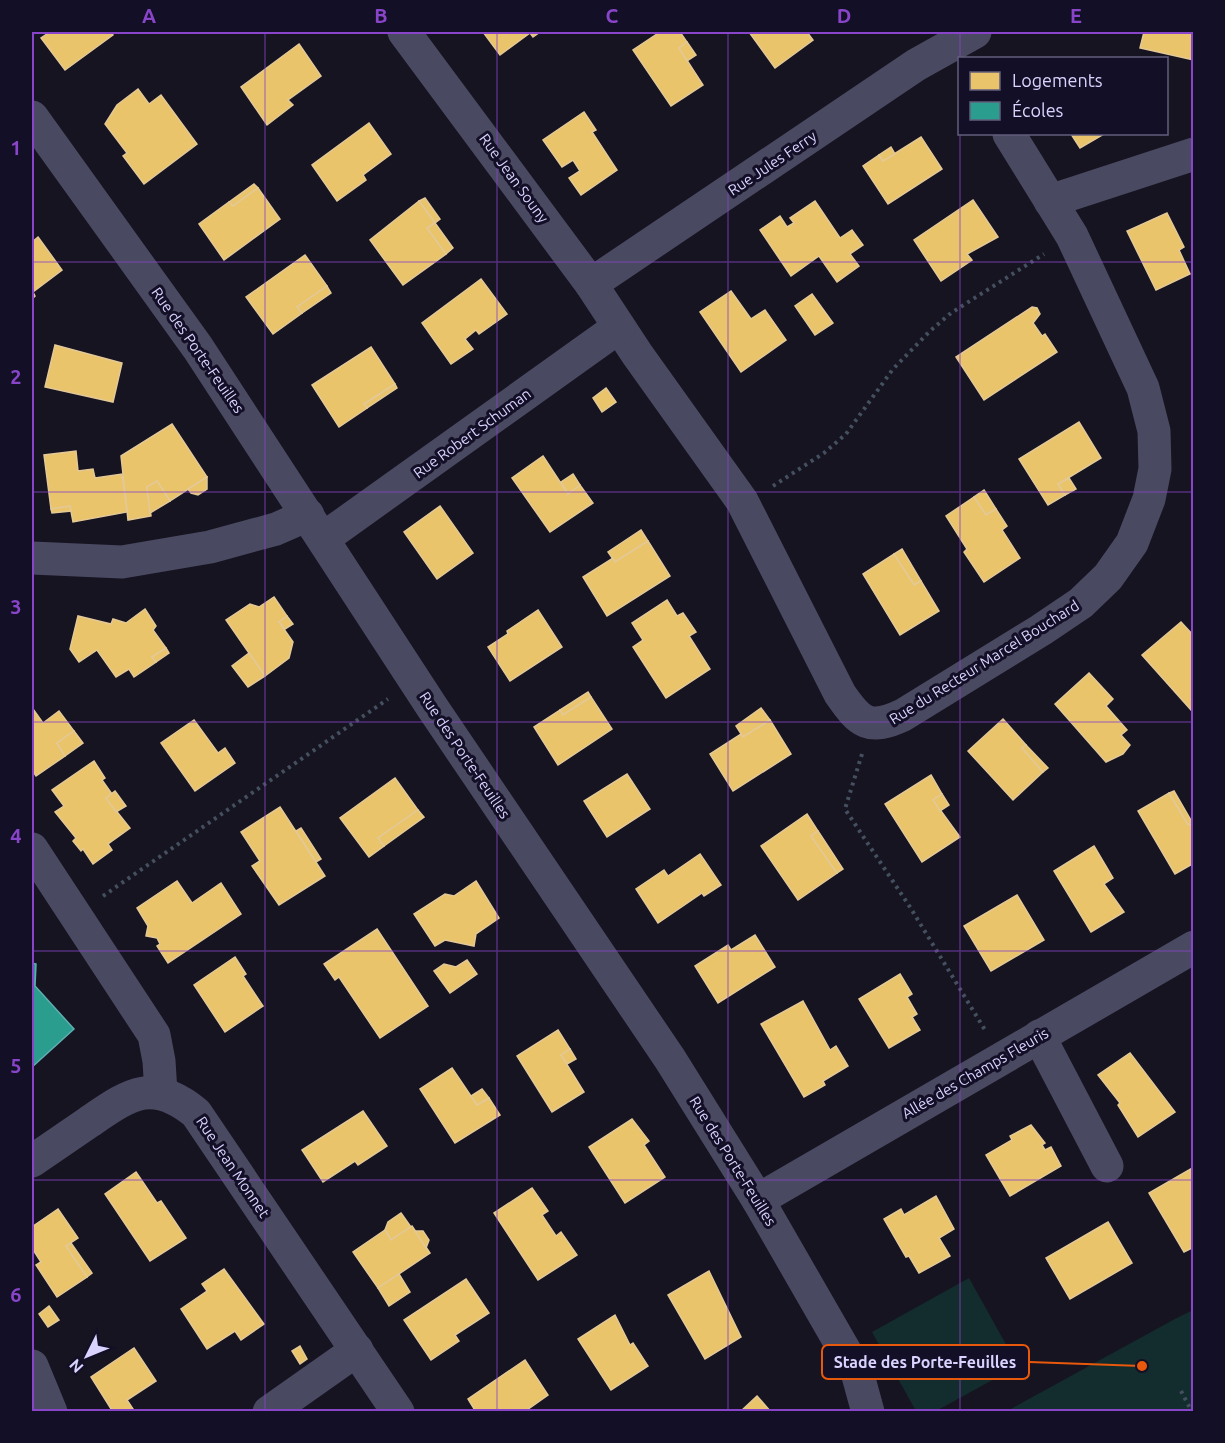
<svg xmlns="http://www.w3.org/2000/svg" width="1225" height="1443" font-family="Ubuntu,sans-serif">
	<style>
		.garden { fill: #132c2d }
		.homes { fill: #e9c46a; stroke: #e4c997; stroke-width: 1.5 }
		.schools { fill: #2a9d8f; stroke: #5eaeb1; stroke-width: 1.5 }
		.lines { fill: none; stroke-linecap: round; stroke-linejoin: round }
		.path { stroke: #44505f; stroke-width: 4; stroke-dasharray: 3 4.5; stroke-linecap: butt }
		.minor { stroke: #4a4962; stroke-width: 33 }
		.grid { fill: none; stroke: #8945c9; stroke-width: 1.5; stroke-opacity: 0.55 }
		.labels { text-anchor: middle; dominant-baseline: central; stroke-width: 6; stroke-linejoin: round; paint-order: stroke }
		.street-label { font-size: 15px; fill: #d9d4ff; stroke: #130f26 }
		.leader { fill: none; stroke: #e8590c; stroke-width: 2 }
		.callout-dot { fill: #e8590c; stroke: #130f26; stroke-width: 2 }
		.callout { fill: #130f26; stroke: #e8590c; stroke-width: 2 }
		.callout-label { font-size: 16px; text-anchor: middle; font-weight: bold; fill: #d9d4ff }
		.neatline { fill: none; stroke: #8945c9; stroke-width: 2 }
		.grid-label { font-size: 20px; text-anchor: middle; font-weight: bold; fill: #8945c9 }
	</style>
	<rect width="100%" height="100%" fill="#161421"/>
	<g class="garden">
		<polygon points="969,1278 1018,1366 936,1411 916,1411 872,1332"/>
		<polygon points="1193,1310 1193,1411 1007,1411 1173,1320"/>
	</g>
	<g class="homes">
		<polygon points="50,32 110,32 113,35 65,70 41,38"/>
		<polygon points="483,32 540,32 533,37 530,33 500,55"/>
		<polygon points="660,32 680,32 687,42 679,48 703,85 671,106 633,50"/>
		<polygon points="749,32 807,32 813,40 775,68"/>
		<polygon points="1144,32 1194,32 1194,60 1140,48"/>
		<polygon points="687,42 696,55 687,61 679,48"/>
		<polygon points="299,44 321,76 288,100 293,105 267,125 241,87"/>
		<polygon points="138,89 149,104 161,95 197,144 144,184 123,156 127,153 105,124 117,105"/>
		<polygon points="584,112 596,130 592,132 617,170 581,195 569,178 580,171 573,160 562,167 543,140"/>
		<polygon points="369,123 391,154 363,175 366,180 337,201 312,165"/>
		<polygon points="1071,134 1104,134 1080,148"/>
		<polygon points="921,137 942,169 888,204 863,166 879,155 883,161"/>
		<polygon points="891,147 895,154 883,161 879,155"/>
		<polygon points="254,184 258,188 233,206 229,202"/>
		<polygon points="258,188 280,219 224,260 199,224 229,202 233,206"/>
		<polygon points="425,198 440,219 435,223 419,201"/>
		<polygon points="973,200 998,237 967,254 972,260 941,281 914,240"/>
		<polygon points="419,201 435,223 427,228 446,254 403,285 370,240"/>
		<polygon points="815,201 840,238 852,230 863,245 850,254 859,266 837,282 819,256 791,276 760,230 780,216 787,227 794,223 790,218"/>
		<polygon points="1167,213 1184,247 1179,250 1190,274 1156,290 1127,231"/>
		<polygon points="435,223 453,248 446,254 427,228"/>
		<polygon points="38,237 62,270 33,292 35,296 32,299 32,242"/>
		<polygon points="305,255 327,286 297,307 302,313 273,334 246,297"/>
		<polygon points="481,279 507,314 479,334 476,330 465,339 473,349 451,364 422,323"/>
		<polygon points="327,286 331,293 302,313 297,307"/>
		<polygon points="731,291 751,319 765,310 786,340 741,372 700,312"/>
		<polygon points="812,294 833,323 815,335 795,306"/>
		<polygon points="1032,307 1037,308 1040,314 1033,323 1042,336 1045,334 1057,352 984,400 956,357"/>
		<polygon points="55,345 122,363 113,402 45,387"/>
		<polygon points="371,347 395,384 364,404 367,408 339,427 312,385"/>
		<polygon points="395,384 397,388 367,408 364,404"/>
		<polygon points="606,388 616,402 602,412 593,398"/>
		<polygon points="1079,422 1101,458 1058,484 1065,495 1048,505 1019,459"/>
		<polygon points="172,424 207,477 170,501 157,481 147,487 151,516 128,520 121,456"/>
		<polygon points="76,451 78,471 93,469 95,478 122,474 127,512 73,522 70,506 51,509 44,455"/>
		<polygon points="543,456 568,494 580,485 593,503 550,532 512,478"/>
		<polygon points="573,474 580,485 568,494 561,482"/>
		<polygon points="207,477 207,489 198,495 191,493 188,489"/>
		<polygon points="1069,478 1076,489 1065,495 1058,484"/>
		<polygon points="157,481 170,501 150,513 147,487"/>
		<polygon points="984,490 996,509 986,515 974,497"/>
		<polygon points="974,497 986,515 996,509 1007,526 1002,530 1020,558 984,582 964,552 967,549 946,516"/>
		<polygon points="70,506 71,511 52,513 51,509"/>
		<polygon points="440,506 473,553 437,579 404,532"/>
		<polygon points="641,530 648,541 615,562 608,552"/>
		<polygon points="648,541 670,576 607,616 583,577 613,558 615,562"/>
		<polygon points="902,549 921,581 914,585 894,554"/>
		<polygon points="894,554 914,585 921,581 939,611 900,635 863,574"/>
		<polygon points="274,597 287,616 279,622 293,642 289,658 265,676 226,620 250,604 259,607"/>
		<polygon points="667,600 677,616 683,613 696,632 689,636 710,669 666,698 633,647 643,640 632,623"/>
		<polygon points="145,609 156,626 153,630 166,648 152,657 156,662 134,677 129,669 116,677 97,650 79,662 70,649 78,616 111,624 113,619 126,623"/>
		<polygon points="538,610 562,647 510,681 488,647 508,634 507,631"/>
		<polygon points="287,616 293,624 285,629 279,622"/>
		<polygon points="1181,622 1194,636 1192,711 1142,655"/>
		<polygon points="166,648 169,653 156,662 152,657"/>
		<polygon points="249,653 265,676 248,687 232,666"/>
		<polygon points="1089,673 1113,699 1106,706 1127,730 1121,735 1130,745 1123,754 1106,762 1055,704"/>
		<polygon points="588,692 591,697 563,715 560,710"/>
		<polygon points="591,697 612,729 558,765 534,727 560,710 563,715"/>
		<polygon points="761,708 770,720 743,737 736,726"/>
		<polygon points="33,709 43,723 59,711 74,731 57,743 65,756 36,776 32,770"/>
		<polygon points="1003,719 1026,745 1022,748 1043,772 1013,800 968,751"/>
		<polygon points="194,720 218,753 225,748 235,763 195,791 161,743"/>
		<polygon points="770,720 791,754 733,791 710,754 741,734 743,737"/>
		<polygon points="74,731 83,743 65,756 57,743"/>
		<polygon points="1026,745 1048,768 1043,772 1022,748"/>
		<polygon points="94,761 105,778 102,780 112,794 106,798 130,828 108,844 112,850 93,864 83,849 81,851 73,841 76,838 55,812 64,806 52,790"/>
		<polygon points="627,774 650,809 607,837 584,801"/>
		<polygon points="931,775 942,794 933,800 960,837 922,862 885,804"/>
		<polygon points="395,778 418,810 378,838 384,846 369,857 340,818"/>
		<polygon points="115,791 126,806 116,812 106,798"/>
		<polygon points="1174,791 1192,822 1188,825 1169,793"/>
		<polygon points="1169,793 1188,825 1194,824 1194,863 1175,874 1138,811"/>
		<polygon points="942,794 949,805 940,811 933,800"/>
		<polygon points="280,807 325,876 279,905 252,866 260,861 241,832"/>
		<polygon points="418,810 424,817 384,846 378,838"/>
		<polygon points="807,814 818,831 811,836 837,873 798,900 761,846"/>
		<polygon points="301,828 321,859 316,862 296,831"/>
		<polygon points="818,831 843,869 837,873 811,836"/>
		<polygon points="1094,846 1113,878 1104,884 1124,912 1091,932 1054,871"/>
		<polygon points="700,854 721,885 704,896 702,893 658,923 636,889 664,870 668,876"/>
		<polygon points="177,881 192,903 221,883 241,914 168,963 157,946 160,944 157,938 146,936 148,926 137,908"/>
		<polygon points="476,881 499,918 476,934 474,946 445,940 435,946 414,914 445,894 454,896"/>
		<polygon points="1017,895 1044,940 991,971 964,926"/>
		<polygon points="377,929 428,1006 380,1038 339,977 335,980 324,964"/>
		<polygon points="755,935 775,967 718,1003 695,966 728,945 731,950"/>
		<polygon points="235,957 246,974 243,976 263,1006 225,1032 194,985"/>
		<polygon points="467,960 477,974 450,993 434,971 444,964 456,967"/>
		<polygon points="900,974 912,994 907,997 917,1014 912,1017 920,1030 889,1048 859,999"/>
		<polygon points="803,1001 830,1050 836,1046 848,1066 823,1081 825,1085 804,1097 761,1024"/>
		<polygon points="558,1030 570,1049 561,1055 584,1092 552,1112 517,1056"/>
		<polygon points="570,1049 576,1059 567,1064 561,1055"/>
		<polygon points="1130,1053 1175,1112 1138,1137 1118,1105 1120,1103 1098,1075"/>
		<polygon points="452,1068 477,1105 489,1098 500,1115 455,1143 420,1089"/>
		<polygon points="482,1089 489,1098 477,1105 471,1096"/>
		<polygon points="363,1111 387,1146 358,1165 355,1161 323,1182 302,1150"/>
		<polygon points="632,1119 649,1141 644,1145 665,1177 625,1203 589,1147"/>
		<polygon points="1031,1125 1045,1143 1042,1145 1045,1150 1051,1147 1061,1166 1010,1196 986,1155 1012,1140 1010,1136"/>
		<polygon points="1194,1167 1194,1247 1184,1252 1149,1193"/>
		<polygon points="136,1172 157,1203 161,1201 186,1238 150,1261 105,1194"/>
		<polygon points="532,1188 548,1211 542,1215 556,1236 561,1232 577,1255 538,1280 494,1213"/>
		<polygon points="936,1196 954,1229 939,1238 950,1256 919,1273 909,1256 906,1257 884,1219 901,1209 904,1215"/>
		<polygon points="58,1209 78,1238 66,1246 87,1277 57,1297 36,1265 41,1262 32,1248 32,1227"/>
		<polygon points="401,1213 411,1227 391,1240 385,1230 388,1222"/>
		<polygon points="1108,1222 1132,1263 1070,1299 1046,1258"/>
		<polygon points="412,1226 430,1253 378,1288 353,1252 385,1230 391,1240"/>
		<polygon points="415,1231 423,1231 429,1240 426,1248"/>
		<polygon points="71,1243 92,1273 87,1277 66,1246"/>
		<polygon points="224,1269 264,1324 241,1340 235,1331 207,1349 181,1309 207,1291 202,1284"/>
		<polygon points="709,1271 741,1337 705,1359 668,1295"/>
		<polygon points="399,1274 410,1292 389,1306 378,1288"/>
		<polygon points="466,1279 489,1313 455,1335 459,1341 431,1360 404,1320"/>
		<polygon points="49,1306 59,1320 48,1327 39,1314"/>
		<polygon points="615,1315 630,1345 633,1343 648,1366 611,1390 578,1339"/>
		<polygon points="300,1346 307,1359 300,1364 292,1351"/>
		<polygon points="134,1348 156,1381 127,1400 135,1412 113,1412 91,1377"/>
		<polygon points="525,1360 548,1395 524,1412 476,1412 468,1399"/>
		<polygon points="757,1396 771,1412 740,1412"/>
	</g>
	<polygon class="schools" points="32,963 36,964 35,986 74,1029 32,1067"/>
	<g class="lines">
		<g class="path">
			<polyline points="773,486 824,453 846,434 893,369 930,331 951,313 1044,254"/>
			<polyline points="862,754 845,809 910,907 985,1030"/>
			<polyline points="103,896 388,699"/>
			<polyline points="1181,1391 1192,1412"/>
		</g>
		<g class="minor">
			<path d="M404,32l187,252 46,70 105,147 98,193c20,29 29,37 63,21l138,-85 40,-27 27,-26 24,-34 17,-44 6,-30 -1,-38 -11,-43 -71,-152 -63,-102"/>
			<polyline points="32,117 198,348 432,707 670,1059 758,1200 857,1372 868,1412"/>
			<polyline points="1050,201 1194,154"/>
			<polyline points="591,284 916,65 975,32"/>
			<polyline points="324,538 619,327"/>
			<polyline points="32,558 122,562 210,547 276,529 308,515"/>
			<polyline points="32,849 154,1035 159,1061 161,1093"/>
			<polyline points="1039,1036 1107,1166"/>
			<path d="M32,1161c19,-13 38,-26 57,-39 41,-28 63,-45 107,-9l202,299"/>
			<polyline points="758,1200 1194,947"/>
			<polyline points="32,1366 51,1412"/>
			<polyline points="269,1412 357,1350"/>
		</g>
	</g>
	<path class="grid" d="M265,32v1380M497,32v1380M728,32v1380M960,32v26M960,134v1278M32,262h1162M32,492h1162M32,722h1162M32,951h1162M32,1180h1162"/>
	<g class="labels">
		<g class="street-label">
			<text transform="translate(772 163) rotate(-34)">Rue Jules Ferry</text>
			<text transform="translate(514 178) rotate(54)">Rue Jean Souny</text>
			<text transform="translate(198 350) rotate(55)">Rue des Porte-Feuilles</text>
			<text transform="translate(472 433) rotate(-36)">Rue Robert Schuman</text>
			<text transform="translate(984 662) rotate(-32)">Rue du Recteur Marcel Bouchard</text>
			<text transform="translate(465 755) rotate(56)">Rue des Porte-Feuilles</text>
			<text transform="translate(975 1073) rotate(-30)">Allée des Champs Fleuris</text>
			<text transform="translate(733 1161) rotate(58)">Rue des Porte-Feuilles</text>
			<text transform="translate(233 1167) rotate(56)">Rue Jean Monnet</text>
		</g>
	</g>
	<path class="leader" d="M1142 1366L1029 1362"/>
	<circle class="callout-dot" cx="1142" cy="1366" r="6"/>
	<rect class="callout" x="822" y="1345" width="207" height="34" rx="6"/>
	<g class="callout-label">
		<text x="925" y="1368">Stade des Porte-Feuilles</text>
	</g>
	<rect width="1225" height="1443" fill="none" stroke="#130f26" stroke-width="66"/>
	<rect x="958" y="57" width="210" height="78" fill="#130f26" stroke="#625e7d" stroke-width="1.5"/>
	<rect x="970" y="72" width="30" height="18" fill="#e9c46a" stroke="#625e7d" stroke-width="1.5"/>
	<text x="1012" y="87" font-size="18" fill="#d9d4ff">Logements</text>
	<rect x="970" y="102" width="30" height="18" fill="#2a9d8f" stroke="#625e7d" stroke-width="1.5"/>
	<text x="1012" y="117" font-size="18" fill="#d9d4ff">Écoles</text>
	<g transform="translate(87 1356) rotate(227)" stroke="#130f26" stroke-width="4.5" paint-order="stroke">
	<path d="M0-4.5L10 22L0 15L-10 22Z" fill="#d9d4ff"/>
	<text y="-9" font-size="16" font-weight="bold" text-anchor="middle" fill="#d9d4ff">N</text>
	</g>
	<rect x="33" y="33" width="1159" height="1377" class="neatline"/>
	<g class="grid-label">
		<text x="149" y="23">A</text>
		<text x="381" y="23">B</text>
		<text x="612" y="23">C</text>
		<text x="844" y="23">D</text>
		<text x="1076" y="23">E</text>
		<text x="16" y="155">1</text>
		<text x="16" y="384">2</text>
		<text x="16" y="614">3</text>
		<text x="16" y="843">4</text>
		<text x="16" y="1073">5</text>
		<text x="16" y="1302">6</text>
	</g>
</svg>
